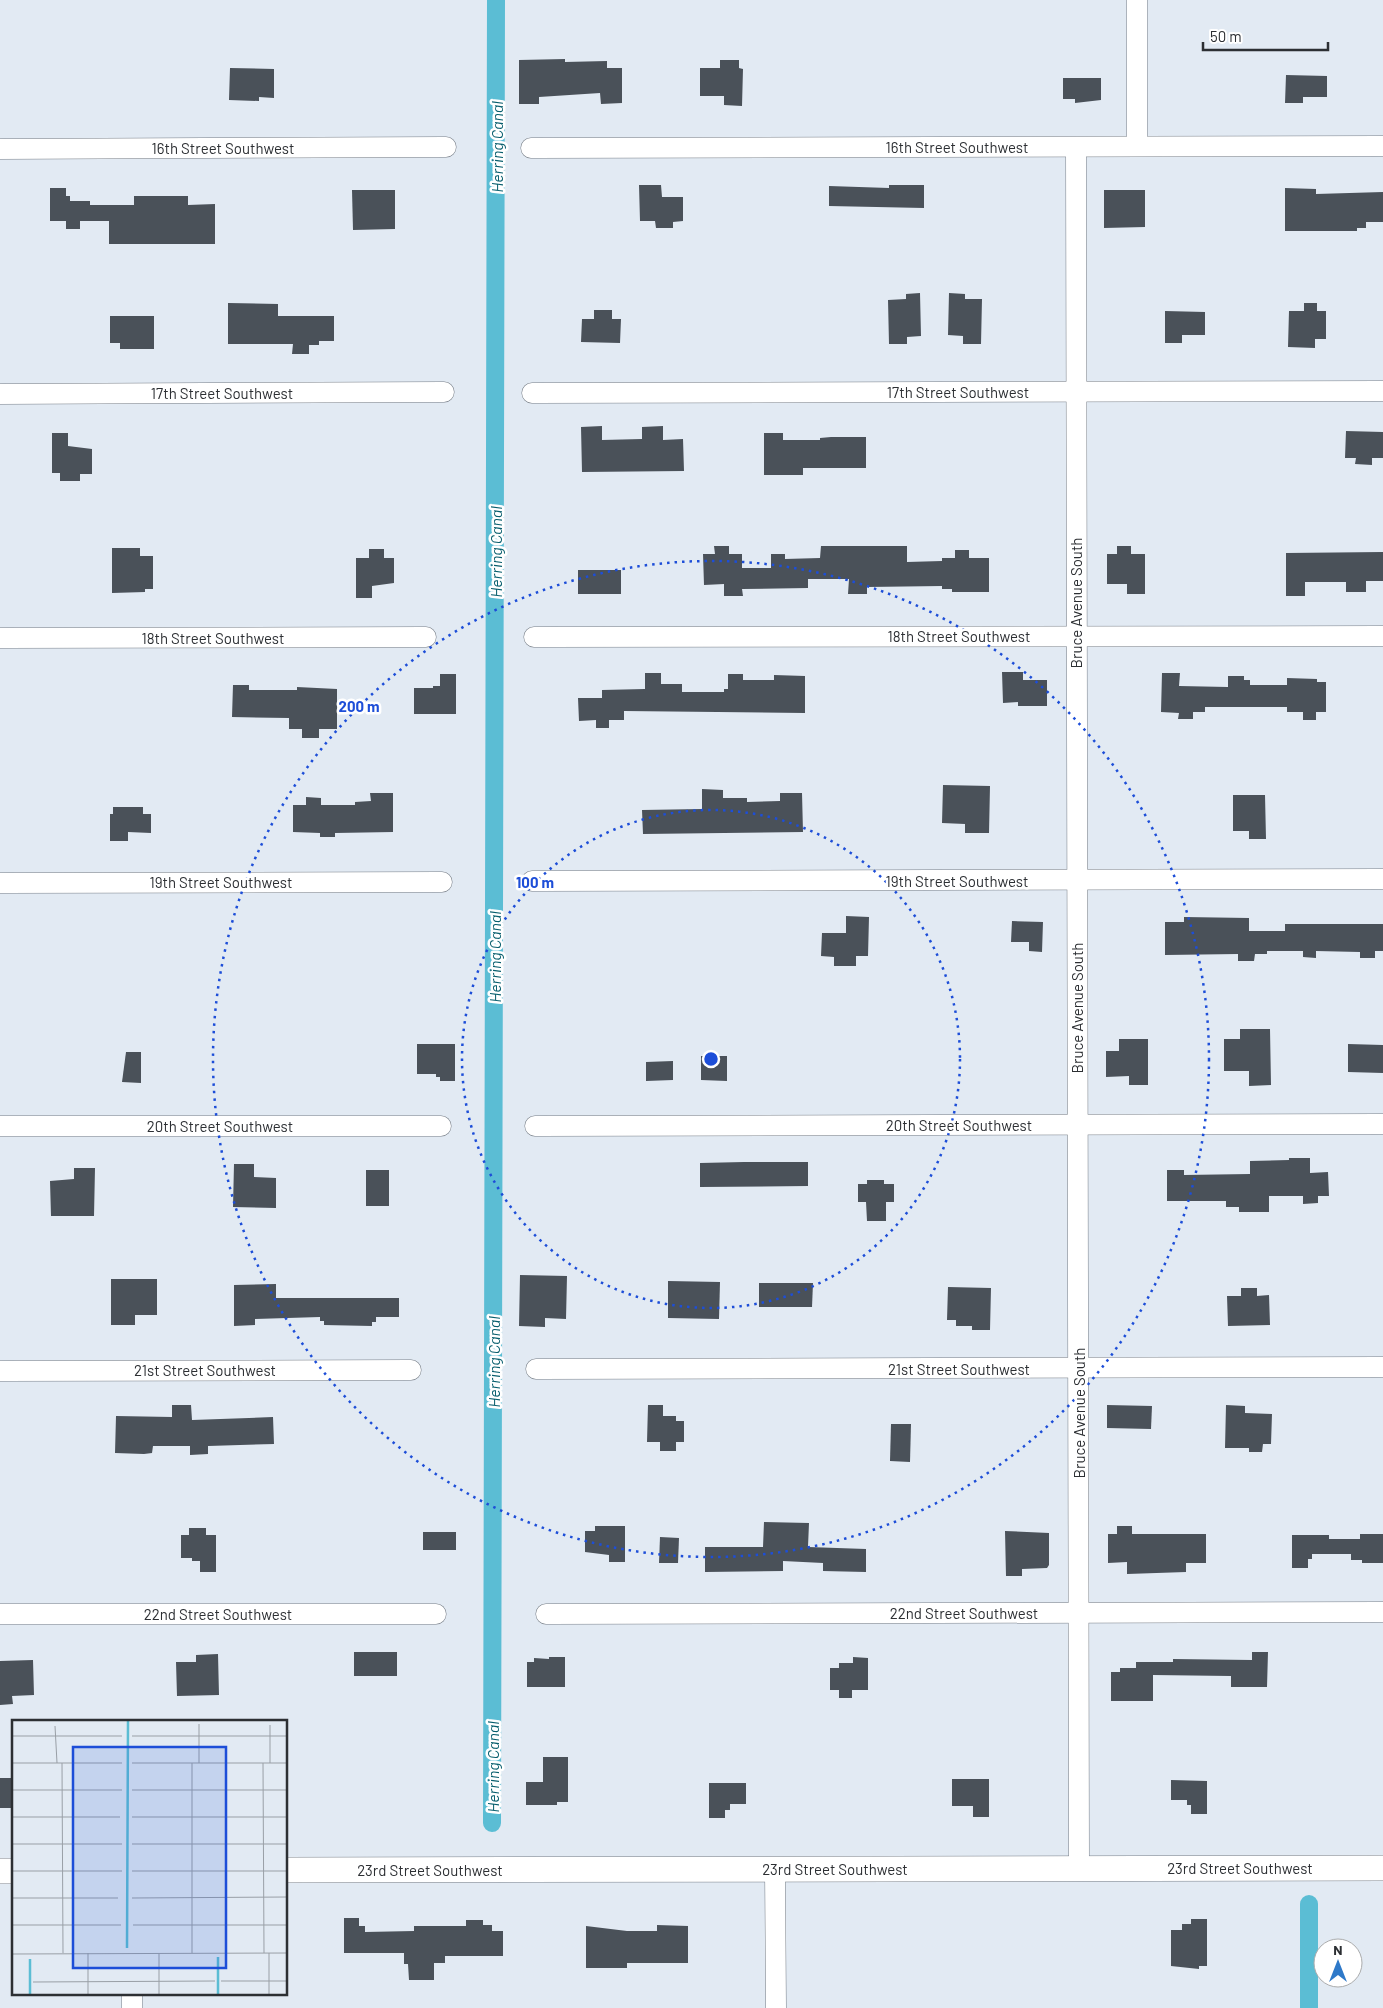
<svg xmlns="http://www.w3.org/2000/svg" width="1383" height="2008" font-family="Barlow,sans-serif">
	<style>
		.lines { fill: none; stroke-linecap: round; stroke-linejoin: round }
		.canal { stroke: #5bbdd4; stroke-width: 18 }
		.building { fill: #4a5159 }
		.minor-casing { stroke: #767d86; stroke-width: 21 }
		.tertiary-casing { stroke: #767d86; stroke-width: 26 }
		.minor { stroke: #fff; stroke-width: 20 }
		.tertiary { stroke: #fff; stroke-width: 25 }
		.ring { fill: none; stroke: #1d4ed8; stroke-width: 2.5; stroke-dasharray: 2.5 5 }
		.labels { text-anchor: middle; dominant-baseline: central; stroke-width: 5; stroke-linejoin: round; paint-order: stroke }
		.street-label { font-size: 15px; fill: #2c2f33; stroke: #fff }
		.water-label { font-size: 16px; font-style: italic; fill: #075e6d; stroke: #fff }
		.inset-river { fill: none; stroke: #5bbdd4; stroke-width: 2.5 }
		.inset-road { fill: none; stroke: #999fa6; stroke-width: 1 }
		.view { fill: #1d4ed8; fill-opacity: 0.15; stroke: #1d4ed8; stroke-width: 2.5 }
		.inset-edge { fill: none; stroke: #2c2f33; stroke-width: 2.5 }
		.centre { fill: #1d4ed8; stroke: #fff; stroke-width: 2.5 }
		.ring-label { font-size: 15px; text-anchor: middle; font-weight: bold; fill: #1d4ed8; stroke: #fff; stroke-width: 5; stroke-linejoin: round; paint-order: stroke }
	</style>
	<rect width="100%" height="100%" fill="#e2eaf3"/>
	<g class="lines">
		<g class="canal">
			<polyline points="492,1823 496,0"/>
			<polyline points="1309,1904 1309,2008"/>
		</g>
	</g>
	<g class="building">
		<polygon points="565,59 565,62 607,61 607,68 622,68 622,103 601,104 600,93 539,97 539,104 519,104 519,60"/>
		<polygon points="720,60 739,60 739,68 743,69 742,106 724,105 724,96 700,96 700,68 720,68"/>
		<polygon points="230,68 274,69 274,98 259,97 259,101 229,100"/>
		<polygon points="1286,75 1327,76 1327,97 1303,97 1303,103 1285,103"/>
		<polygon points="1063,78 1101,78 1101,100 1075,103 1075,99 1063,99"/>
		<polygon points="639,185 661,185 662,197 683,197 683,221 673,222 673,228 656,228 655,221 640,221"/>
		<polygon points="889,185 924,185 924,208 829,206 829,186 889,188"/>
		<polygon points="50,188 66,188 66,196 70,196 70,201 90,201 90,205 134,205 134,196 188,196 188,205 215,204 215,244 109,244 109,221 80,221 80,229 66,229 66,221 50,221"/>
		<polygon points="1285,188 1316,189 1316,194 1383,192 1383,222 1366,222 1366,228 1357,228 1357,231 1285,231"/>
		<polygon points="352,190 395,190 395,229 353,230"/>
		<polygon points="1104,190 1145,190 1145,227 1104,228"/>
		<polygon points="920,293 921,336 907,337 907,344 889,344 888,300 906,299 906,294"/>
		<polygon points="949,293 965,294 965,299 982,299 981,344 963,344 963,336 948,335"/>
		<polygon points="228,303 278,304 278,316 334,316 334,341 319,341 319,345 309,345 309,354 292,354 293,344 228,344"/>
		<polygon points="1304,303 1317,303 1317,311 1326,311 1326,339 1315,339 1315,348 1288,347 1289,311 1304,311"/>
		<polygon points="594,310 612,310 612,319 621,319 620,343 581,342 582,319 594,319"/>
		<polygon points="1165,311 1205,312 1205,335 1182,335 1182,343 1165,343"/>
		<polygon points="110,316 154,316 154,349 120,349 120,343 110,343"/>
		<polygon points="602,426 602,440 642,439 642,427 663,426 663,440 683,439 684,471 582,472 581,427"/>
		<polygon points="1346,431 1383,432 1383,458 1372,458 1372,465 1355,464 1356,458 1345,458"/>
		<polygon points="52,433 68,433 68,446 92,449 92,474 80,474 80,481 60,481 60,473 52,473"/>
		<polygon points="764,433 783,433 783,440 820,440 820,438 831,437 866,437 866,468 803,468 803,475 764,475"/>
		<polygon points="714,546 729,546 729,554 742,554 742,568 771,568 771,554 785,554 785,559 820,558 821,546 907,546 907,562 942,561 942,558 955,558 955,550 969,550 969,558 989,558 989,592 952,592 952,589 942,589 942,586 867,587 867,594 848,594 849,579 808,579 808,588 742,589 743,596 724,596 724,584 704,585 703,554 715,554"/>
		<polygon points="1117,546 1131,546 1131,554 1145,554 1145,594 1127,594 1127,584 1107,584 1107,554 1117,554"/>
		<polygon points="112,548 140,548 140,556 153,556 153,589 145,589 145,592 112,593"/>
		<polygon points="369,549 384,549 384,558 394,558 394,583 372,586 372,598 356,598 356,558 369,558"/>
		<polygon points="1383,552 1383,581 1366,581 1366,592 1346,592 1346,582 1305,582 1305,596 1286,596 1286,553"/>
		<rect x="578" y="570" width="43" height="24"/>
		<polygon points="1002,672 1023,672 1023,680 1047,680 1047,706 1018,706 1018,702 1003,703"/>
		<polygon points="645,673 661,673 661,684 682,684 682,692 724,692 724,689 728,689 728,674 743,674 743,680 774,680 774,675 805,676 805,713 624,711 624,720 609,720 609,728 596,728 596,720 579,721 578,698 602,698 602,690 645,689"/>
		<polygon points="1162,673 1180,673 1179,686 1228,687 1228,676 1244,676 1244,680 1250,680 1250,685 1287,685 1287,678 1317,679 1317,682 1326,682 1326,712 1316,712 1316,720 1303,720 1303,712 1287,712 1287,707 1205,707 1205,712 1193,712 1193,719 1178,719 1179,713 1161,712"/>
		<polygon points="440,674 456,674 456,714 414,714 414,688 433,688 433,686 440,686"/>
		<polygon points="233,685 249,685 249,690 297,690 297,687 337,689 337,729 319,729 319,738 302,738 302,729 289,729 289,718 232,717"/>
		<polygon points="943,785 990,786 989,833 965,833 965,824 942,823"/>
		<polygon points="702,789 723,790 723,798 747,798 747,802 780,801 780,793 802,793 803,832 643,834 642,810 702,809"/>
		<polygon points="370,793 393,793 393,832 335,833 335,837 320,837 320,833 293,832 293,805 306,805 306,797 321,798 321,805 355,805 355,802 371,801"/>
		<polygon points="1233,795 1265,795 1266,839 1249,839 1249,831 1233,831"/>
		<polygon points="113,807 143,807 143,814 151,814 151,833 128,832 128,841 110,841 110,814 113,814"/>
		<polygon points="846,916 869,917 868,956 856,956 856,966 834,966 834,957 821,956 822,933 846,933"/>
		<polygon points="1184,917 1249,918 1249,931 1285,931 1285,924 1383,924 1383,951 1375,951 1375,958 1360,958 1360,952 1316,951 1316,958 1303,957 1303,951 1267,951 1267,954 1255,954 1254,961 1238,961 1238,954 1165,955 1165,922 1184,922"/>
		<polygon points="1012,921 1043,922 1042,952 1029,951 1029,942 1011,942"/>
		<polygon points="1240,1029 1270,1029 1271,1085 1249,1086 1249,1071 1224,1071 1224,1039 1240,1039"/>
		<polygon points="1119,1039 1148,1039 1148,1085 1129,1085 1129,1076 1106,1077 1106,1051 1119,1051"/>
		<polygon points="417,1044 455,1044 455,1081 440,1081 440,1077 436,1077 436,1074 417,1074"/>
		<polygon points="1348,1044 1383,1045 1383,1073 1348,1072"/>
		<polygon points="126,1052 141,1052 141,1083 122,1082"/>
		<polygon points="701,1056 727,1056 727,1081 701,1080"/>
		<polygon points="673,1061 673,1080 646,1081 646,1062"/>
		<polygon points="1289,1158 1310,1158 1310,1173 1328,1172 1329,1196 1318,1196 1318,1203 1303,1204 1303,1196 1269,1196 1269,1212 1239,1212 1239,1207 1226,1207 1226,1201 1167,1201 1167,1170 1184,1170 1184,1175 1250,1174 1250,1161 1289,1160"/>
		<polygon points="744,1162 808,1162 808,1186 700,1187 700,1163"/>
		<polygon points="234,1164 254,1164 254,1177 276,1178 276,1208 233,1207"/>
		<polygon points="74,1168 95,1168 94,1216 51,1216 50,1181 74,1179"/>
		<rect x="366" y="1170" width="23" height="36"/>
		<polygon points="867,1180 884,1180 884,1184 894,1184 894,1202 886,1202 886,1221 867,1221 866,1202 858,1202 858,1184 867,1184"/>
		<polygon points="520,1275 567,1276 566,1319 545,1318 545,1327 519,1326"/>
		<polygon points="111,1279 157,1279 157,1315 135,1315 135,1325 111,1325"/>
		<polygon points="668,1281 720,1282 719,1319 668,1318"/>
		<polygon points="759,1283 813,1283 812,1307 759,1307"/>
		<polygon points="276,1284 276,1298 399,1298 399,1317 376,1317 376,1322 372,1322 372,1326 324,1325 324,1321 320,1321 320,1317 255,1319 255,1325 234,1326 234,1285"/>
		<polygon points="948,1287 991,1288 990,1330 972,1330 972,1326 956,1326 956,1320 947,1320"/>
		<polygon points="1241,1288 1257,1288 1257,1296 1269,1295 1270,1325 1228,1326 1227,1296 1241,1296"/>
		<polygon points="172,1405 191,1405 192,1420 273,1417 274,1444 208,1446 208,1454 190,1455 190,1446 153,1446 152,1453 144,1454 115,1453 116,1416 172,1417"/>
		<polygon points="648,1405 663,1405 663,1416 676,1416 676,1421 684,1421 684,1442 676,1442 676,1451 660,1451 660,1442 647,1442"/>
		<polygon points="1107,1405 1152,1406 1151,1429 1107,1428"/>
		<polygon points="1226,1405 1245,1406 1245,1413 1272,1414 1271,1444 1263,1444 1262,1452 1249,1452 1249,1448 1225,1448"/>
		<polygon points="891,1424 911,1424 910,1462 890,1461"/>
		<polygon points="764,1522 809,1523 808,1547 866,1549 866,1572 823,1571 823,1563 783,1561 783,1571 705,1572 705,1547 763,1547"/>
		<polygon points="595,1526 625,1526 625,1562 609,1562 609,1555 585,1552 585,1531 595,1531"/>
		<polygon points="1117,1526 1132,1526 1132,1534 1206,1534 1206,1563 1186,1563 1186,1572 1127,1574 1127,1562 1108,1563 1108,1534 1117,1534"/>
		<polygon points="189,1528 206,1528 206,1535 216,1535 216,1572 200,1572 200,1561 192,1561 192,1558 181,1558 181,1535 189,1535"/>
		<polygon points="1005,1531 1049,1533 1049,1565 1047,1568 1022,1569 1022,1576 1006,1576"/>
		<rect x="423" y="1532" width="33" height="18"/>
		<polygon points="1360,1534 1383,1534 1383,1563 1362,1563 1362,1560 1351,1560 1351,1554 1312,1554 1312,1559 1308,1559 1308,1568 1292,1568 1292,1535 1329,1535 1329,1539 1360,1539"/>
		<polygon points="660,1537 679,1538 678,1563 659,1563"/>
		<rect x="354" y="1652" width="43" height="24"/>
		<polygon points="1252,1652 1268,1652 1267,1687 1231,1687 1231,1676 1153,1675 1153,1701 1111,1701 1111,1672 1120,1672 1120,1668 1136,1668 1136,1662 1173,1662 1173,1659 1252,1660"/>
		<polygon points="218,1654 219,1695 177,1696 176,1662 196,1662 196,1655"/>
		<polygon points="549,1657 565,1657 565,1687 527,1687 527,1662 534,1662 534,1658 549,1659"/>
		<polygon points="853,1657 868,1658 868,1690 852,1690 852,1698 839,1698 839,1690 830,1690 830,1668 839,1668 839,1663 853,1663"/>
		<polygon points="33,1660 34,1695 12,1696 13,1704 0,1705 0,1661"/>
		<polygon points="543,1757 568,1757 568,1802 557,1802 557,1805 526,1805 526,1782 543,1782"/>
		<rect x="0" y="1778" width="14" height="30"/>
		<polygon points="952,1779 989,1779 989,1817 973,1817 973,1806 952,1806"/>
		<polygon points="1171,1780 1207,1781 1207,1814 1191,1814 1191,1805 1187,1805 1187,1800 1171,1800"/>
		<polygon points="709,1783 746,1783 746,1804 730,1804 730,1810 725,1810 725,1818 709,1818"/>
		<polygon points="344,1918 359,1918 359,1926 365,1926 365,1932 414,1931 414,1926 466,1926 466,1920 483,1920 483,1925 492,1925 492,1931 503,1931 503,1956 445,1956 445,1963 434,1963 434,1980 409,1980 408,1964 404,1964 404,1953 344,1953"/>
		<polygon points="1191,1919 1207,1919 1207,1966 1199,1966 1199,1969 1171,1966 1171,1930 1182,1930 1182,1924 1191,1924"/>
		<polygon points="657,1925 688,1926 688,1963 627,1963 627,1968 586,1968 586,1926 627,1931 657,1931"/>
	</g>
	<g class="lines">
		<defs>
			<g id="minor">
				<polyline points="1137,0 1137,146"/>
				<polyline points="531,148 1383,146"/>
				<polyline points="1076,148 1079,1869"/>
				<polyline points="0,149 446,147"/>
				<polyline points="532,393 1383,391"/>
				<polyline points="0,394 444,392"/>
				<polyline points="534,637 1383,636"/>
				<polyline points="0,638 426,637"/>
				<polyline points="532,881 1383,879"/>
				<polyline points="0,883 442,882"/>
				<polyline points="0,1126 441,1126"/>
				<polyline points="535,1126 1383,1124"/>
				<polyline points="536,1369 1383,1367"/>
				<polyline points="0,1371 411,1370"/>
				<polyline points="0,1614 436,1614"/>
				<polyline points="546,1614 1383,1612"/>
				<polyline points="775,1869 776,2008"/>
				<polyline points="132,1994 132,2008"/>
			</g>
			<g id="tertiary">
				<polyline points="286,1870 1383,1868"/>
				<polyline points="0,1871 14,1871"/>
			</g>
		</defs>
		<use href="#minor" class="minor-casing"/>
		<use href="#tertiary" class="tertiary-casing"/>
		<use href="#minor" class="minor"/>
		<use href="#tertiary" class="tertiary"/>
	</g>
	<g class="ring">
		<circle cx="711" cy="1059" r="249"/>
		<circle cx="711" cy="1059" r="498"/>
	</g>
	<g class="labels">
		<g class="street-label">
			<text x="957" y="147">16th Street Southwest</text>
			<text x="223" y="148">16th Street Southwest</text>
			<text x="958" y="392">17th Street Southwest</text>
			<text x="222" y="393">17th Street Southwest</text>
			<text transform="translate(1076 603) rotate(-90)">Bruce Avenue South</text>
			<text x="959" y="636">18th Street Southwest</text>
			<text x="213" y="638">18th Street Southwest</text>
			<text x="957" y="881">19th Street Southwest</text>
			<text x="221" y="882">19th Street Southwest</text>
			<text transform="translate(1077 1008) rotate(-90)">Bruce Avenue South</text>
			<text x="959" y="1125">20th Street Southwest</text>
			<text x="220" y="1126">20th Street Southwest</text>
			<text x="959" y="1369">21st Street Southwest</text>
			<text x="205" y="1370">21st Street Southwest</text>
			<text transform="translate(1079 1413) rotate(-90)">Bruce Avenue South</text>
			<text x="964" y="1613">22nd Street Southwest</text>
			<text x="218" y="1614">22nd Street Southwest</text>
			<text x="1240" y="1868">23rd Street Southwest</text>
			<text x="835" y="1869">23rd Street Southwest</text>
			<text x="430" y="1870">23rd Street Southwest</text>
		</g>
		<g class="water-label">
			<text transform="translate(496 147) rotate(-90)">Herring Canal</text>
			<text transform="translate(495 552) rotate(-90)">Herring Canal</text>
			<text transform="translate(494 957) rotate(-90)">Herring Canal</text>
			<text transform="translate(493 1362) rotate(-90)">Herring Canal</text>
			<text transform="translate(492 1767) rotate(-90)">Herring Canal</text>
		</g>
	</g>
	<g transform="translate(12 1720)">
		<rect width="275" height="275" fill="#e2eaf3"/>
		<path class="inset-river" d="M115,228l1,-227M206,237v37M18,239v35"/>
		<path class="inset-road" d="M187,4v39M43,6l2,37M0,16h110M120,16h155M0,43h110M50,43l1,190M120,43h155M180,43v190M251,43l1,190M258,43v-38M0,70h110M120,70h155M0,97h108M120,97h155M0,124h110M120,124h155M0,151h110M120,151h155M0,178h106M120,178l155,-1M0,205h109M121,205h154M76,233v41M147,233v41M257,233v41M0,234l275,-1M209,261h66M21,262l182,-1"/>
		<path class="view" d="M61,27h153v221h-153z"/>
		<rect width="275" height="275" class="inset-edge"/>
	</g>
	<circle cx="711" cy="1059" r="8" class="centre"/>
	<g class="ring-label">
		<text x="359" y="712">200 m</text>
		<text x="535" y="888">100 m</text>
	</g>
	<g transform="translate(1338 1963)"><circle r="24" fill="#ffffff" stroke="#abacad"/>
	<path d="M0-4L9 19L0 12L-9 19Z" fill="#2e79c9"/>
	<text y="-8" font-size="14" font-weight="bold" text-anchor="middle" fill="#2c2f33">N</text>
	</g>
	<path d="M1203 42v8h125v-8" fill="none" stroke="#2c2f33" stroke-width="2.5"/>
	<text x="1210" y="42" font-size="15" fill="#2c2f33" stroke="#ffffff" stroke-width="4" paint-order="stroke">50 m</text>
</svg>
